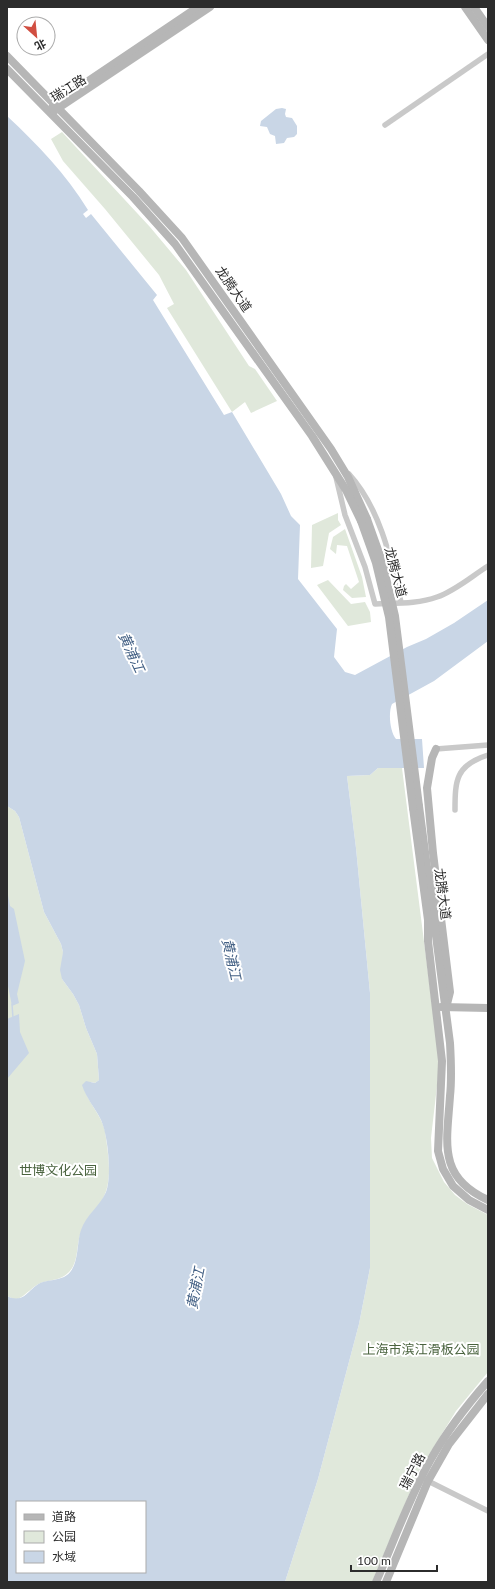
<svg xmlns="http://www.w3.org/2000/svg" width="495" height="1589" font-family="Lato,'Noto Sans SC',sans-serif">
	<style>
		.green { fill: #e0e8db }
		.water { fill: #c9d6e6; fill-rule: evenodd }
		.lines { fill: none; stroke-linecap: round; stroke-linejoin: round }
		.stream { stroke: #c9d6e6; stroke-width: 1.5 }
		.street { stroke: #c9c9c9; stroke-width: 5.5 }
		.secondary { stroke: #b6b6b6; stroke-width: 8 }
		.secondary-bridge { stroke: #b6b6b6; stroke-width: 8 }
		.labels { text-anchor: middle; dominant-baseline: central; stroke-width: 4; stroke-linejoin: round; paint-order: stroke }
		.street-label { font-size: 13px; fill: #2c2c2c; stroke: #fff }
		.park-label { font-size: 13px; fill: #4a633f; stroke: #fff }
		.water-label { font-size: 14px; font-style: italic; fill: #446185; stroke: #fff }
	</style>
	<rect width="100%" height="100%" fill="#fff"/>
	<g class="green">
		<polygon points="62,132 150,227 186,270 249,366 255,369 277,401 251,413 245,402 232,412 167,308 174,304 159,275 105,209 63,161 51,139"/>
		<polygon points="338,513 338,520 341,525 329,533 323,566 311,568 312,525"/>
		<polygon points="345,529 362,577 366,597 352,598 343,590 344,586 346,584 351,589 359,582 347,546 337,545 336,554 330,549 333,537"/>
		<polygon points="328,580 351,604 365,602 370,612 371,622 348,626 317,585"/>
		<polygon points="378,768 402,768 438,1052 438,1077 431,1138 432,1158 444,1182 455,1195 467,1204 488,1215 488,1372 456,1411 419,1471 372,1582 285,1582 318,1479 359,1324 370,1268 370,993 356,848 347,776 370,775"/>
		<path d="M7,806l8,5 4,6 25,95 17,32 2,8 -1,27 11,15 6,11 7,23 11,26 2,26 -4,3 -4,-1 -8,3c4,17 18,29 22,46 3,23 9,51 -4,71 -7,11 -16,18 -20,30 -5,13 -2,30 -12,40 -6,7 -17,8 -25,10 -9,1 -18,14 -28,18l-9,-4z"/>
	</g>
	<g class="water">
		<polygon points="282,108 286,109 285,114 286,117 292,118 297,126 297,134 294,137 287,138 284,143 276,144 275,136 270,134 267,127 260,126 261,121 276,109"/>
		<path d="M7,116c30,28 59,58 81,94l-5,4 3,4 5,-4 66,81 -4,5 71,115 8,-3 49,82 10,22 9,9 -2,54 39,50 -3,28 11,15 10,3 52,-28 19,-8 28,-16 34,-23v41l-54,40 -42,23c-4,9 -2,28 4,35h26l2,29h-46l-8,7 -23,1 9,72 14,145v275l-11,56 -41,155 -33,103h-278v-286c19,9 21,-9 36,-14 7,-2 14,-2 21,-5 16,-8 12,-33 17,-47 5,-15 19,-24 25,-38 6,-16 2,-57 -5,-72 -6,-12 -15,-22 -19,-35l4,-4 9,2 4,-3 -2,-26 -11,-26 -7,-23 -6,-11 -11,-15 -2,-9 3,-18 -2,-8 -17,-32 -25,-95 -4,-6 -8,-5zM17,1502h128v70h-128z"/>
		<polygon points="7,890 10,906 14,909 25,961 17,994 19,1003 12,1006 7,981"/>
		<polygon points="19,1014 20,1032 29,1053 7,1079 7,1019"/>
	</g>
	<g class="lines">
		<polyline class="stream" points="12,1004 13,1018"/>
		<g class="street">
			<polyline points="385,125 488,54"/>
			<path d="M349,474c31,34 42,85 52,128"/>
			<path d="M336,477l9,38 20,52 10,37c20,-1 43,0 62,-7 18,-6 35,-21 51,-31"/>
			<polyline points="436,749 488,745"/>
			<path d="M455,810c0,-30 1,-45 33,-55"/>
			<polyline points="426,1480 488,1511"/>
		</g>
		<g class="secondary">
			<polyline points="465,7 488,40"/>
			<polyline points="474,7 488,27"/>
			<polyline points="7,56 139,191 182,238 331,449 348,477 367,519"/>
			<polyline points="7,69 133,197 175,244 312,436 346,490 361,521"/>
			<polyline points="52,108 54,104 198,7"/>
			<polyline points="54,111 210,7"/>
			<polyline points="436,749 432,758 427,788 433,853 450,992 447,1004"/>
			<path d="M419,806l31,237c1,18 2,35 0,53 -3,46 -13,81 38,104"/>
			<polyline points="413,808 428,920 428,941 442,1061 438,1151 443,1169 453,1186 469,1200 488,1210"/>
			<polyline points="441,1007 488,1008"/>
			<path d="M376,1582c18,-41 33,-84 55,-123 16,-28 36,-54 57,-78"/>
			<polyline points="386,1582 428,1481 449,1444 488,1394"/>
		</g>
		<g class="secondary-bridge">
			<polyline points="367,519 382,561 395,616 419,806"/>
			<polyline points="361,521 376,563 389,617 413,808"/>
		</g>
	</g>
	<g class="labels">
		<g class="street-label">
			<text transform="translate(68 88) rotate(-32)">瑞江路</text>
			<text transform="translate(234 289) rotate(55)">龙腾大道</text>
			<text transform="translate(396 572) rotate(75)">龙腾大道</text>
			<text transform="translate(443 894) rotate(82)">龙腾大道</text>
			<text transform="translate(412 1471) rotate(-63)">瑞宁路</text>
		</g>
		<g class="park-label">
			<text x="58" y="1170">世博文化公园</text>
			<text x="421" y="1349">上海市滨江滑板公园</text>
		</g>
		<g class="water-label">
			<text transform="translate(132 652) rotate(65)">黄浦江</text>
			<text transform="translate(232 959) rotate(77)">黄浦江</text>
			<text transform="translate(195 1288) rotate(-79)">黄浦江</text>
		</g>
	</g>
	<rect width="495" height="1589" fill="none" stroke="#2c2c2c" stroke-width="16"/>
	<rect x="16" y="1501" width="130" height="72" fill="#ffffff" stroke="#ababab"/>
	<rect x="24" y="1514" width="20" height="6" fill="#b6b6b6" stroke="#ababab"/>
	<text x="52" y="1521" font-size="12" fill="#2c2c2c">道路</text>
	<rect x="24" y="1531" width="20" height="12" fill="#e0e8db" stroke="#ababab"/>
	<text x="52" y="1541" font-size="12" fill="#2c2c2c">公园</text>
	<rect x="24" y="1551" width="20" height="12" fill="#c9d6e6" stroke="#ababab"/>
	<text x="52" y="1561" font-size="12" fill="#2c2c2c">水域</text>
	<g transform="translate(36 36) rotate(153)"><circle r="19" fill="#ffffff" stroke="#ababab"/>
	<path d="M0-3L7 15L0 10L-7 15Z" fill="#d14e41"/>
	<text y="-6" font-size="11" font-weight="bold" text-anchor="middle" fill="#2c2c2c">北</text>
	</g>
	<path d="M351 1565v6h86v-6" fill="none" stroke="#2c2c2c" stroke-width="2"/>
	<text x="357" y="1565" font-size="12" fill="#2c2c2c" stroke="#ffffff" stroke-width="3" paint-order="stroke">100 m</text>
</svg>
